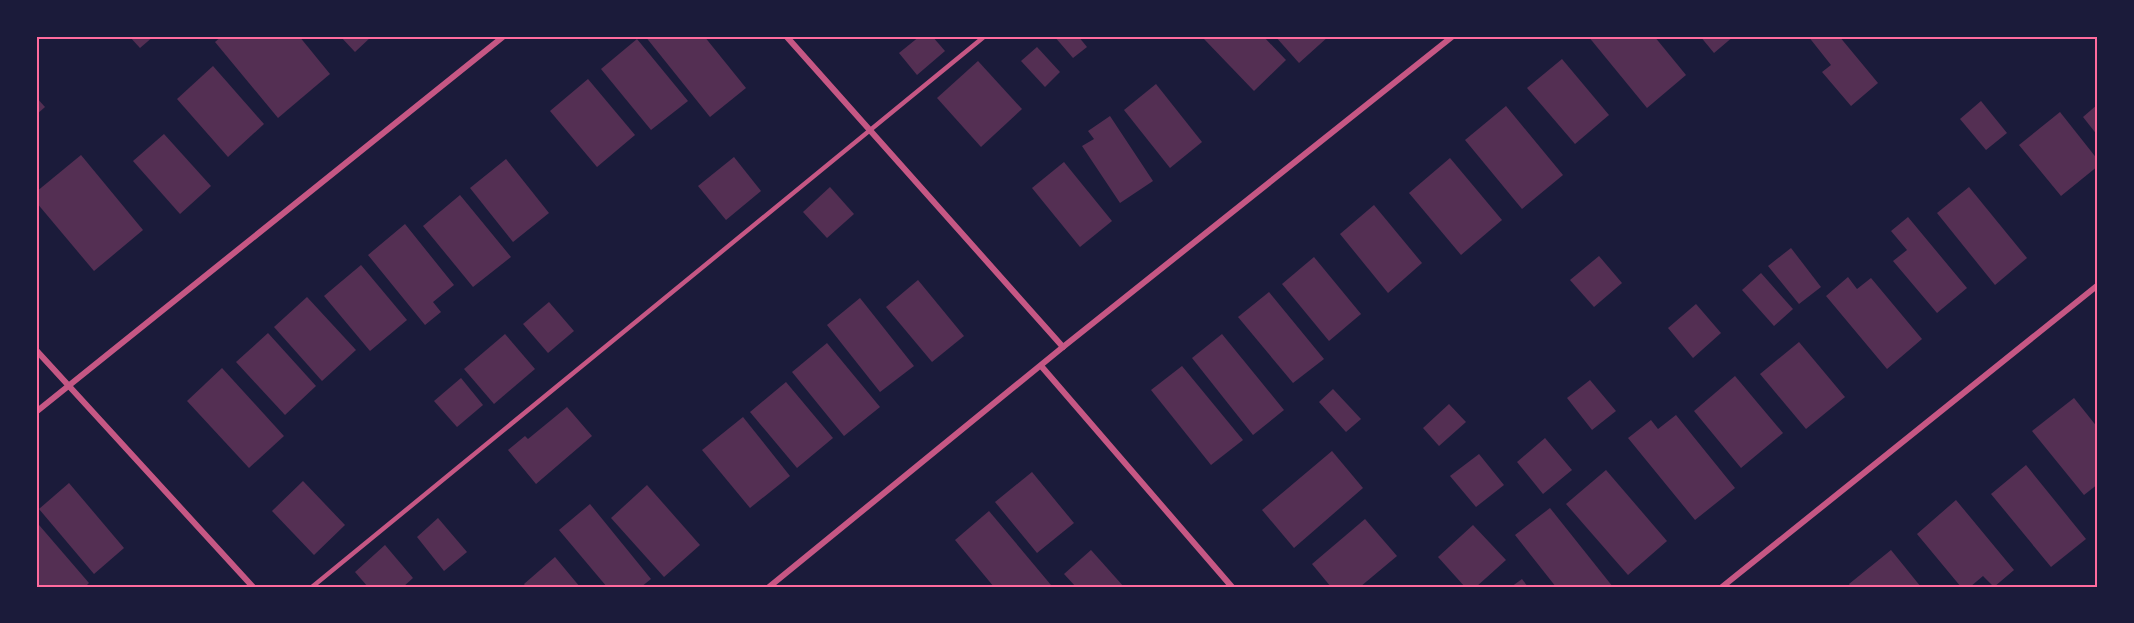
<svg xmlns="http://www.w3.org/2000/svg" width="2134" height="623" font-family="Ubuntu,sans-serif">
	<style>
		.building { fill: #542f53 }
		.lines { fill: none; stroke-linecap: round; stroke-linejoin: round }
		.service { stroke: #c65784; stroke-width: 4.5 }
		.minor { stroke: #c65784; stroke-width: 6 }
		.neatline { fill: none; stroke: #ff6b9d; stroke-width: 2 }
	</style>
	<rect width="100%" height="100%" fill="#1b1b3a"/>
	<g class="building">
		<polygon points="129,36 154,36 140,48"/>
		<polygon points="222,36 299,36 330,74 278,118 215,42"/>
		<polygon points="340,36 372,36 355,52"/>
		<polygon points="645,36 704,36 746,88 710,117"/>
		<polygon points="920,36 932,36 945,51 917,75 899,53"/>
		<polygon points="1054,36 1078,36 1087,47 1073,58"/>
		<polygon points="1207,36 1263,36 1286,60 1254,91 1204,39"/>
		<polygon points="1275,36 1329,36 1299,63"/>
		<polygon points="1588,36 1654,36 1686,75 1647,108"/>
		<polygon points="1700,36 1734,36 1714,53"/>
		<polygon points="1808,36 1839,36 1878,83 1851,106 1822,72 1831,65"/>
		<polygon points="637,39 688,101 651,130 601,69"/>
		<polygon points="1037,47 1060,72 1045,87 1021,61"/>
		<polygon points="1562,59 1609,115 1575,144 1527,88"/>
		<polygon points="978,61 1022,109 981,147 937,98"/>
		<polygon points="213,66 264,124 228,157 177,99"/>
		<polygon points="588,79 635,135 597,167 550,111"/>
		<polygon points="1156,84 1202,142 1170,168 1124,110"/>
		<polygon points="36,97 45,107 36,115"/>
		<polygon points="1981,101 2007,133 1986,150 1960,119"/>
		<polygon points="2098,104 2098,136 2083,117"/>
		<polygon points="1506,106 1563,175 1522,209 1465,140"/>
		<polygon points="2060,112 2098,160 2098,166 2061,196 2019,145"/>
		<polygon points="1110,116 1153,181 1120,203 1082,146 1094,139 1088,131"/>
		<polygon points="164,134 211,186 180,214 133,161"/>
		<polygon points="81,155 143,230 94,271 36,202 36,192"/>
		<polygon points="734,157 761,191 726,220 698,186"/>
		<polygon points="1450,158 1502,220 1461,255 1409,193"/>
		<polygon points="506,159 549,213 513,242 470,188"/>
		<polygon points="1064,162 1112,221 1080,247 1032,188"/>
		<polygon points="830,187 854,214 827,238 803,212"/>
		<polygon points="1969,187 2027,258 1995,285 1937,213"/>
		<polygon points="460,195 511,257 473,287 423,226"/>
		<polygon points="1374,205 1422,263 1388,293 1340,234"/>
		<polygon points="1908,217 1967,288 1937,313 1893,261 1907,250 1891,231"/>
		<polygon points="405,224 454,285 433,302 441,312 425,325 368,255"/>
		<polygon points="1791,248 1821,287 1799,304 1768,266"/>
		<polygon points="1599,256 1622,283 1594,307 1570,280"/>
		<polygon points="1314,257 1361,314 1329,341 1282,284"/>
		<polygon points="361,265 407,320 370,351 324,296"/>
		<polygon points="1761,273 1793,309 1774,326 1742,290"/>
		<polygon points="1848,277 1857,289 1871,278 1922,339 1887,369 1826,296"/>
		<polygon points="918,280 964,336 932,362 886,307"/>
		<polygon points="1269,292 1324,359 1293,383 1238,317"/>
		<polygon points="307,297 356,350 322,381 274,327"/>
		<polygon points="860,298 914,366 880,392 827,325"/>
		<polygon points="549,302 574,331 548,353 523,324"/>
		<polygon points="1696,304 1721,333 1693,358 1668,328"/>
		<polygon points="268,333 316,386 285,415 236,362"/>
		<polygon points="505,334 535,369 494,404 464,369"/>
		<polygon points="1222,334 1284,410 1253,435 1192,358"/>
		<polygon points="1799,342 1845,397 1806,429 1760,374"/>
		<polygon points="827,343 880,407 844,436 792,372"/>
		<polygon points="1182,366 1243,440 1211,465 1151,390"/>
		<polygon points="222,368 284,436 249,468 187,401"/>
		<polygon points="1735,376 1783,433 1741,468 1694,411"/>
		<polygon points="461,378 483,405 457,427 434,401"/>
		<polygon points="1590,380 1616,411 1592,430 1567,398"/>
		<polygon points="786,382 833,438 797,468 750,412"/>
		<polygon points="1333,389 1361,419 1346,432 1319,402"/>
		<polygon points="2074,398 2098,428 2098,484 2084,495 2032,431"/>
		<polygon points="1449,404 1466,422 1439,446 1423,428"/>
		<polygon points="567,407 592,436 536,484 508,450 525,436 528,439"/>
		<polygon points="1676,415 1735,488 1695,520 1628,438 1651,420 1658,429"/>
		<polygon points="743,417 790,476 750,508 702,450"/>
		<polygon points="1545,438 1572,470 1543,494 1517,462"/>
		<polygon points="1332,451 1363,488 1294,548 1262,510"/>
		<polygon points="1479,454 1504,485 1476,507 1450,476"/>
		<polygon points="2026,465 2086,539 2051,567 1991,494"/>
		<polygon points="1606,470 1667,541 1628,575 1566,504"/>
		<polygon points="1032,472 1074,523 1037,553 995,502"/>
		<polygon points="303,481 345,525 314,555 272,511"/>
		<polygon points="69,483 124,548 94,574 39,509"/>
		<polygon points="647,485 700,545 664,577 611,518"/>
		<polygon points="1956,500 2014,570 1994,587 1983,576 1970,587 1961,587 1917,534"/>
		<polygon points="590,504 651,579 641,587 607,587 559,530"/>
		<polygon points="1550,508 1613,587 1556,587 1515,535"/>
		<polygon points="989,511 1051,585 1049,587 994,587 955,540"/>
		<polygon points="438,518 467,552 444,571 417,537"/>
		<polygon points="1365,519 1397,556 1360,587 1331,587 1312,564"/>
		<polygon points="39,525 89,583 85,587 39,587 36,583 36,527"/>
		<polygon points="1473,525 1506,560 1476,587 1465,587 1438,557"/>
		<polygon points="385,545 413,578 403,587 368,587 355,572"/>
		<polygon points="1091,550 1124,587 1076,587 1064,574"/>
		<polygon points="1891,550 1921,587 1851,587 1849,584"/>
		<polygon points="555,557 580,587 526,587 524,584"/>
		<polygon points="1522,579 1528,587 1511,587"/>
	</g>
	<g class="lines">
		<g class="service">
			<polyline points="36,37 37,36"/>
			<polyline points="312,587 985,36"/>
		</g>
		<g class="minor">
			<polyline points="786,36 1063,347"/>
			<polyline points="36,350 253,587"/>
			<polyline points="1042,367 1232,587"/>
			<polyline points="36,412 504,36"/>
			<polyline points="769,587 1063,347 1453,36"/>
			<polyline points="1722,587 2098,285"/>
		</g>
	</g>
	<rect width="2134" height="623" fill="none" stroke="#1b1b3a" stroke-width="75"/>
	<rect x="38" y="38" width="2058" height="548" class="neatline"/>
</svg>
